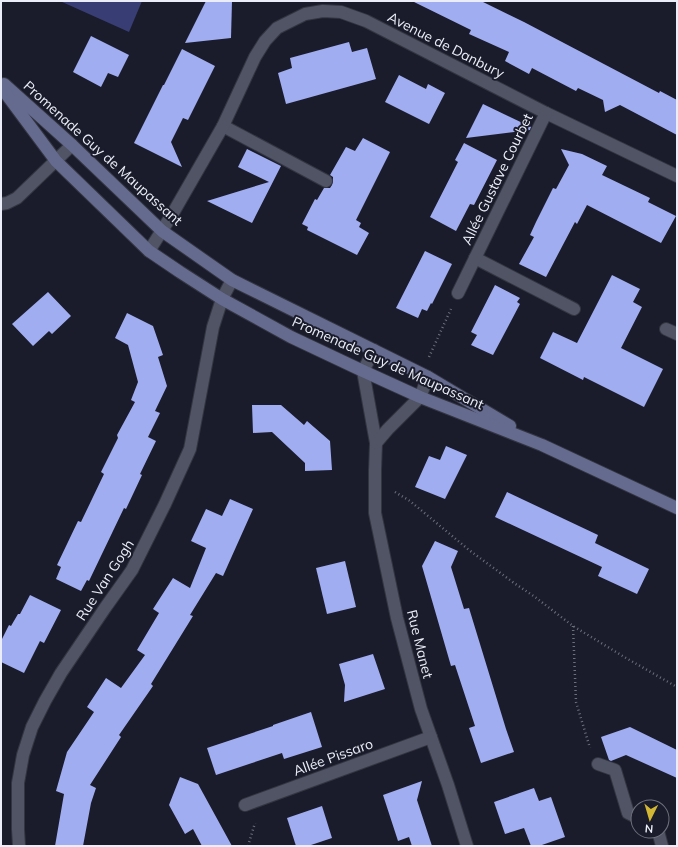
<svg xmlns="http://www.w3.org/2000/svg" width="678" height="847" font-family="Mulish,sans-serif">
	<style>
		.green { fill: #383e74 }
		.building { fill: #a1adf1 }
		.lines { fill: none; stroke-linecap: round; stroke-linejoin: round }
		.lane-casing { stroke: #333541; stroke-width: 14 }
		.street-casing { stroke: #333541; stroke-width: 14 }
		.secondary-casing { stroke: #333541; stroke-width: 14 }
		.path { stroke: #6c6f7c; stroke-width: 2.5; stroke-dasharray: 1 3; stroke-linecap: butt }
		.lane { stroke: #505465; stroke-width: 12 }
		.street { stroke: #505465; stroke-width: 12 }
		.secondary { stroke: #656b8f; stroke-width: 12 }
		.labels { text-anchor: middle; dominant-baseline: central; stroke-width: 4; stroke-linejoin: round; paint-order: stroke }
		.street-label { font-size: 14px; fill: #ebeef8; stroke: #1a1c2b }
	</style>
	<rect width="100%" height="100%" fill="#1a1c2b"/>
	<polygon class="green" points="60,1 142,1 129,32"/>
	<g class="building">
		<polygon points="206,1 232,1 231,38 185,43"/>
		<polygon points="412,1 481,1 524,22 659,93 660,91 677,100 677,135 620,105 605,112 603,100 578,88 576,91 532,68 529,74 505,61 509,52 469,34 471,30"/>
		<polygon points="91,36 129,55 118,77 108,73 101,87 73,72"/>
		<polygon points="349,42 352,52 367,48 376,79 286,104 278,73 292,68 290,58"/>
		<polygon points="182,49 215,66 188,120 183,118 171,142 182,167 134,143 163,85 164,85"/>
		<polygon points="399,75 426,89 428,84 445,93 429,124 385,102"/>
		<polygon points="483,104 531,127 530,130 466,138"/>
		<polygon points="363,138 390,152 356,220 361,223 359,227 369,233 357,255 307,230 308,227 302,224 315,199 317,200 324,188 330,188 332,185 333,180 333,177 330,175 346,147 355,151"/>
		<polygon points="464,143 497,160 474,205 470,204 456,231 430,217 458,162 455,160"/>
		<polygon points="247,149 281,166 252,223 207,201 269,182 238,167"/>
		<polygon points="561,149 582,154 607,166 602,175 650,198 648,202 676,216 661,243 587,205 577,224 575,222 546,277 519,264 534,237 530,235 536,222 553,188 556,189 569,165"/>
		<polygon points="425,251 452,264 432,304 431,303 427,311 422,309 418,318 396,308"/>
		<polygon points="612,275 640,289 633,302 642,307 621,348 663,369 644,407 584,377 583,380 540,358 553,332 577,343"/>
		<polygon points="495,285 520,298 517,302 520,304 493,355 471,345 477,335 471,332"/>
		<polygon points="48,292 71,316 52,334 49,331 33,346 12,324"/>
		<polygon points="127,313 153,326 163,355 158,357 167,386 155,411 160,413 148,437 156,441 140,474 142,475 126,509 124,508 89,581 87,580 81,591 56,579 61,567 57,565 78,521 81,522 104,474 101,472 118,438 117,435 135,402 131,400 138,382 128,345 115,338"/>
		<polygon points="252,405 281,405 304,425 307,421 330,441 332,470 305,471 305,463 272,432 253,433"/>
		<polygon points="446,446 467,455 445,499 415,487 429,456 440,460"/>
		<polygon points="507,492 598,535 595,543 649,569 637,594 598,576 602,567 495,517"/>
		<polygon points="230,499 253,509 223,576 216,573 190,615 193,616 151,684 153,686 119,735 121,737 90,785 96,788 91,803 83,846 55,846 64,794 56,791 67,752 94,712 87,707 106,678 121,688 145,655 137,650 159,613 153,609 173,578 190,588 206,548 191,541 206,509 222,516"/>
		<polygon points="435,541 458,551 451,567 464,609 469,608 506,729 514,752 481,763 469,728 475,726 455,665 451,666 422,566"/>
		<polygon points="345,561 356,607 327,614 316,568"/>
		<polygon points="30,595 61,610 44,643 40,641 24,673 1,662 1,641 9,625 11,626 18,614 20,614"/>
		<polygon points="373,654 385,689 344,702 345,685 339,664"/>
		<polygon points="311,712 322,747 284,759 282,753 216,775 207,748 273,726 273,725"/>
		<polygon points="630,727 677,750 677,778 626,755 611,761 609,760 601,737"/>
		<polygon points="180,777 198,784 232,846 202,846 193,829 185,834 169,805"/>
		<polygon points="422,781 417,800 432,846 412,846 409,837 398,841 383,795"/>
		<polygon points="534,788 539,801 551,797 565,837 539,846 531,846 524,828 505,834 494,802"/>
		<polygon points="322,806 332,838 308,846 296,846 287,818"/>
	</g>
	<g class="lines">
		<defs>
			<polyline id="lane" points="475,258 574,309"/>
			<g id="street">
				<polyline points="223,126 326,181"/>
				<polyline points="1,204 7,203 17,198 72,145"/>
				<polyline points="149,251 173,213 223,126 255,57 265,41 277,28 305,14 323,11 341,12 366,21 546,113 677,176"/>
				<polyline points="458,293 546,113"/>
				<polyline points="666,329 677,334"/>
				<polyline points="374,350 363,371 376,443 375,470 375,513 397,618 421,709 448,785 467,846"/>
				<polyline points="376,443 388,429 420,397 428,377"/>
				<polyline points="598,764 615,770 628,813 638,818"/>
				<polyline points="245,805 431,737"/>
				<polyline points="658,831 662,846"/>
				<polyline points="19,846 18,829 18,783 23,755 32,727 45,701 61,673 105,608 132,570 165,504 190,449 213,327 222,299 232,280"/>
			</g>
			<g id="secondary">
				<polyline points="4,84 72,145 162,231 232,280 428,377 510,426"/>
				<polyline points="1,87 56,161 149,251 180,272 222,299 291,337 363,371 420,397 542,445 677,508"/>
			</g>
		</defs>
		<use href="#lane" class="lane-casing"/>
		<use href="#street" class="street-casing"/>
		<use href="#secondary" class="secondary-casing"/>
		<g class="path">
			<polyline points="429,357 451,309"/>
			<polyline points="395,492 410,501 469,550 514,583 535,597 573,626 626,658 677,687"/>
			<polyline points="573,626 576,702 590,748"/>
			<polyline points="248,846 255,823"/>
		</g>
		<use href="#lane" class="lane"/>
		<use href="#street" class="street"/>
		<use href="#secondary" class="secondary"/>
	</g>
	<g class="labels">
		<g class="street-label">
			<text transform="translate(446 45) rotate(27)">Avenue de Danbury</text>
			<text transform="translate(103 153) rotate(42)">Promenade Guy de Maupassant</text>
			<text transform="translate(497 179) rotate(-64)">Allée Gustave Courbet</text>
			<text transform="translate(388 363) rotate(24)">Promenade Guy de Maupassant</text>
			<text transform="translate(105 580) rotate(-57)">Rue Van Gogh</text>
			<text transform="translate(420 644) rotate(76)">Rue Manet</text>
			<text transform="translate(333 757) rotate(-20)">Allée Pissaro</text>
		</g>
	</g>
	<rect width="678" height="847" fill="none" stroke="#ebeef8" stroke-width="4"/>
	<g transform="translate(650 819) rotate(185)"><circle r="19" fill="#1a1c2b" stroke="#6e707d"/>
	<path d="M0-3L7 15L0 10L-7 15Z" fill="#d2b735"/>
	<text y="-6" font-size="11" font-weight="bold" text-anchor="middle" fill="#ebeef8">N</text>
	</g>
</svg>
